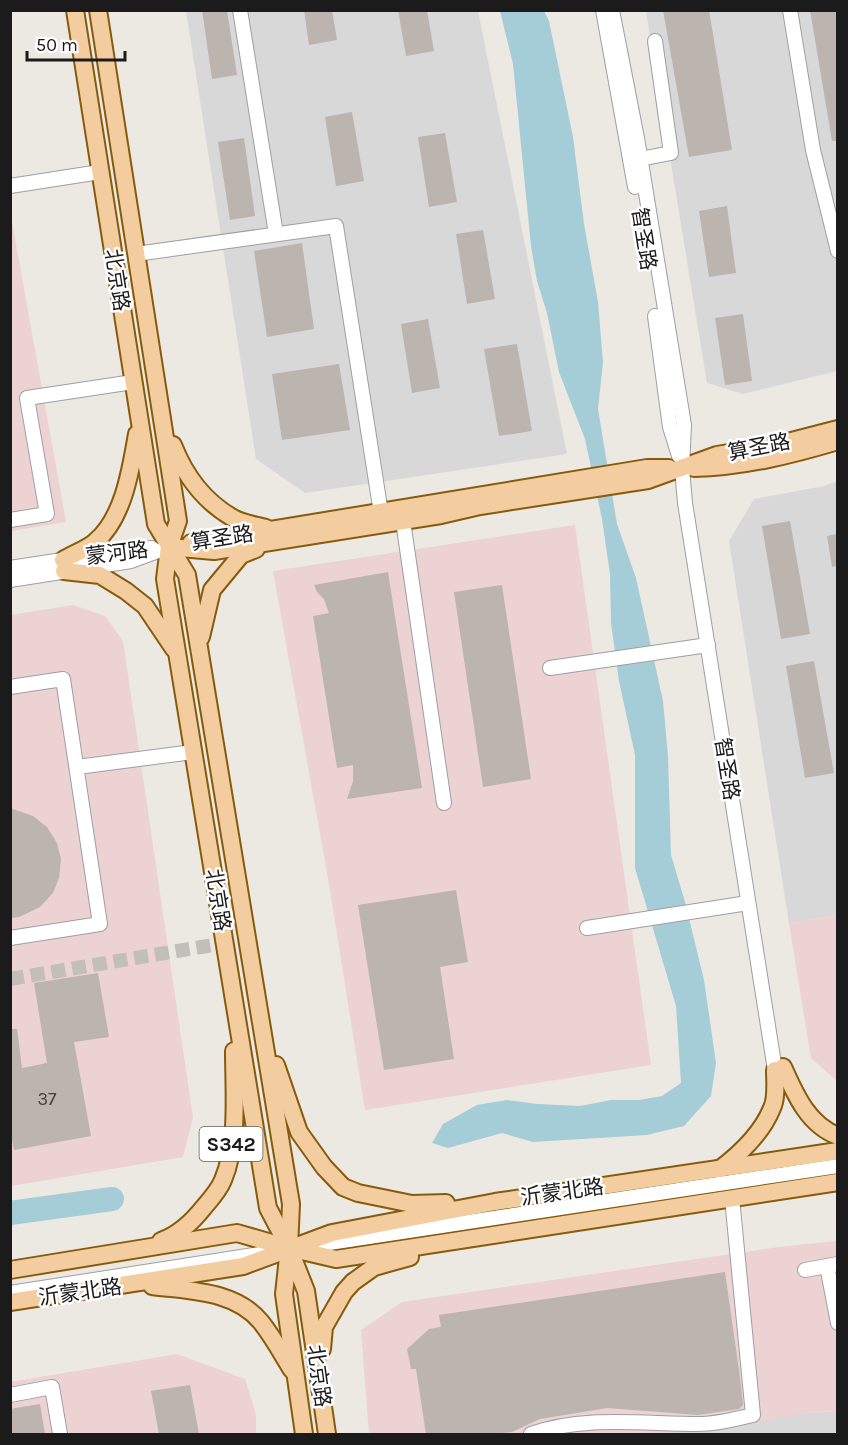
<svg xmlns="http://www.w3.org/2000/svg" width="848" height="1445" font-family="Karla,'Noto Sans SC',sans-serif">
	<style>
		.residential { fill: #d9d8d8 }
		.commercial { fill: #ecd2d2 }
		.water { fill: #a5cdd7 }
		.lines { fill: none; stroke-linecap: round; stroke-linejoin: round }
		.river { stroke: #a5cdd7; stroke-width: 24 }
		.building { fill: #bcb4af }
		.minor-tunnel { stroke: #c2bfba; stroke-width: 14; stroke-dasharray: 14 7; stroke-linecap: butt }
		.minor-casing { stroke: #9f9f9f; stroke-width: 16 }
		.major-casing { stroke: #875b0c; stroke-width: 20 }
		.minor { stroke: #fff; stroke-width: 14 }
		.major { stroke: #f3cda0; stroke-width: 16 }
		.labels { text-anchor: middle; dominant-baseline: central; stroke-width: 5; stroke-linejoin: round; paint-order: stroke }
		.number-label { font-size: 18px; fill: #434140 }
		.shield { fill: #fff; stroke: #5f5f5f; stroke-width: 1.5 }
		.shield-label { font-size: 20px; font-weight: bold; fill: #1b1b1b }
		.street-label { font-size: 21px; fill: #1b1b1b; stroke: #fff }
	</style>
	<rect width="100%" height="100%" fill="#ece8e2"/>
	<g class="residential">
		<polygon points="186,11 478,11 567,454 305,493 256,459"/>
		<polygon points="646,11 837,11 837,371 743,394 707,383"/>
		<polygon points="837,481 837,915 789,923 729,541 754,499 824,486"/>
		<polygon points="837,1411 837,1434 642,1434 809,1413"/>
	</g>
	<g class="commercial">
		<polygon points="10,211 66,522 11,531 10,531"/>
		<polygon points="575,525 651,1065 365,1110 329,884 273,571"/>
		<polygon points="73,605 105,616 123,641 193,1118 183,1157 11,1186 11,615"/>
		<polygon points="837,915 838,915 837,1081 811,1058 789,923"/>
		<polygon points="837,1241 837,1411 809,1413 716,1430 642,1434 369,1434 361,1330 402,1302 779,1247"/>
		<polygon points="177,1354 245,1379 256,1415 256,1434 11,1434 11,1382"/>
	</g>
	<polygon class="water" points="500,11 544,11 549,21 573,137 584,224 598,302 603,362 598,409 617,524 636,578 663,701 668,756 671,855 685,902 704,980 716,1063 711,1096 684,1126 647,1135 533,1142 502,1133 448,1148 432,1143 443,1124 477,1105 507,1100 538,1104 580,1106 611,1100 639,1100 662,1096 681,1083 676,1006 635,868 635,755 619,681 611,623 610,574 602,519 585,439 559,372 547,313 537,281 531,246 513,64"/>
	<g class="lines">
		<polyline class="river" points="10,1213 112,1199"/>
	</g>
	<g class="building">
		<polygon points="202,10 227,10 237,75 212,79"/>
		<polygon points="304,10 332,10 337,40 309,45"/>
		<polygon points="398,10 427,10 434,51 406,56"/>
		<polygon points="663,10 709,10 732,150 689,157"/>
		<polygon points="810,10 837,10 837,141 832,141"/>
		<polygon points="352,112 364,181 336,186 325,117"/>
		<polygon points="445,133 457,202 429,207 418,137"/>
		<polygon points="244,138 255,216 230,220 218,142"/>
		<polygon points="727,206 736,273 709,277 699,211"/>
		<polygon points="483,230 495,299 467,304 456,234"/>
		<polygon points="302,243 314,329 267,337 254,251"/>
		<polygon points="743,314 752,381 725,385 715,318"/>
		<polygon points="428,319 440,388 412,393 401,324"/>
		<polygon points="517,344 532,431 499,436 484,349"/>
		<polygon points="339,364 350,430 282,440 272,374"/>
		<polygon points="790,521 810,634 781,639 762,526"/>
		<polygon points="837,534 837,566 832,567 827,536"/>
		<polygon points="388,572 422,788 347,799 353,781 353,765 337,768 313,616 329,613 324,599 317,592 314,585"/>
		<polygon points="502,585 531,779 483,787 454,592"/>
		<polygon points="814,661 834,773 805,778 786,666"/>
		<polygon points="10,808 33,816 47,827 57,843 61,859 59,878 53,893 40,907 19,917 10,918"/>
		<polygon points="456,890 468,962 440,967 454,1059 384,1070 358,905"/>
		<polygon points="98,973 109,1037 74,1042 91,1136 14,1150 10,1129 10,1029 17,1029 22,1068 47,1063 34,983"/>
		<polygon points="725,1272 740,1377 743,1405 739,1409 698,1415 607,1408 540,1419 512,1432 491,1434 426,1434 416,1369 411,1369 407,1349 429,1329 441,1327 439,1315"/>
		<polygon points="190,1385 199,1434 159,1434 151,1391"/>
		<polygon points="40,1404 45,1434 10,1434 10,1409"/>
	</g>
	<g class="lines">
		<polyline class="minor-tunnel" points="10,979 225,943"/>
		<defs>
			<g id="minor">
				<polyline points="240,10 276,234"/>
				<polyline points="603,10 635,187"/>
				<polyline points="612,10 637,138 684,425 682,468 685,503 775,1070"/>
				<polyline points="790,10 813,150 838,251"/>
				<polyline points="640,159 671,153 655,41"/>
				<polyline points="10,186 100,172"/>
				<polyline points="136,254 336,226 381,513"/>
				<polyline points="655,316 670,427 679,456"/>
				<polyline points="10,520 47,514 27,398 133,382"/>
				<polyline points="403,521 444,803"/>
				<polyline points="10,568 128,550 152,548"/>
				<polyline points="10,580 131,561 169,547"/>
				<polyline points="550,668 708,645"/>
				<polyline points="10,687 63,679 100,924 10,938"/>
				<polyline points="77,767 193,752"/>
				<polyline points="587,928 748,903"/>
				<polyline points="309,1246 838,1166"/>
				<polyline points="827,1266 838,1323"/>
				<polyline points="805,1270 838,1264"/>
				<polyline points="10,1293 260,1254"/>
				<polyline points="10,1395 52,1387 60,1434"/>
				<path d="M531,1434c53,-19 112,-10 167,-10 19,0 37,-5 55,-9l-21,-217"/>
			</g>
			<g id="major">
				<polyline points="75,10 156,524 187,575 291,1204 289,1248 284,1294 304,1434"/>
				<polyline points="98,10 178,521 169,547 165,579 268,1208 289,1248 306,1291 327,1434"/>
				<path d="M173,445c12,31 32,57 60,73 10,6 23,7 33,10"/>
				<path d="M694,468c49,-1 97,-13 144,-27"/>
				<polyline points="191,543 647,468 669,468"/>
				<polyline points="169,547 214,551 441,515 480,506 648,480 717,455 776,445 838,429"/>
				<path d="M63,560c10,-6 24,-11 32,-18 29,-24 36,-74 42,-108"/>
				<polyline points="64,571 100,575 126,591 145,606 174,649"/>
				<polyline points="201,637 212,590 241,555 256,549"/>
				<polyline points="276,1065 299,1132 324,1167 343,1187 358,1193 412,1204 446,1203"/>
				<path d="M783,1067c12,27 25,58 55,69"/>
				<path d="M720,1169c21,-16 42,-36 52,-61 5,-10 3,-27 3,-38"/>
				<path d="M161,1241c17,-6 32,-20 43,-34 7,-8 15,-17 19,-27 16,-38 11,-89 11,-129"/>
				<polyline points="10,1270 237,1233 289,1248 336,1259 838,1182"/>
				<path d="M152,1286c37,5 83,4 109,36 12,15 21,32 31,48"/>
				<polyline points="10,1302 243,1266 332,1233 495,1202 838,1151"/>
				<polyline points="322,1349 324,1327 344,1292 353,1282 374,1267 410,1257"/>
			</g>
		</defs>
		<use href="#minor" class="minor-casing"/>
		<use href="#major" class="major-casing"/>
		<use href="#minor" class="minor"/>
		<use href="#major" class="major"/>
	</g>
	<g class="labels">
		<g class="number-label">
			<text x="47" y="1099">37</text>
		</g>
		<rect class="shield" x="199.5" y="1127" width="63" height="34" rx="4.5"/>
		<g class="shield-label">
			<text x="231" y="1144">S342</text>
		</g>
		<g class="street-label">
			<text transform="translate(644 239) rotate(81)">智圣路</text>
			<text transform="translate(117 280) rotate(81)">北京路</text>
			<text transform="translate(759 447) rotate(-11)">算圣路</text>
			<text transform="translate(222 538) rotate(-9)">算圣路</text>
			<text transform="translate(117 553) rotate(-7)">蒙河路</text>
			<text transform="translate(727 769) rotate(81)">智圣路</text>
			<text transform="translate(218 900) rotate(81)">北京路</text>
			<text transform="translate(562 1192) rotate(-8)">沂蒙北路</text>
			<text transform="translate(80 1292) rotate(-8)">沂蒙北路</text>
			<text transform="translate(319 1376) rotate(82)">北京路</text>
		</g>
	</g>
	<rect width="848" height="1445" fill="none" stroke="#1b1b1b" stroke-width="24"/>
	<path d="M27 51v9h98v-9" fill="none" stroke="#1b1b1b" stroke-width="3"/>
	<text x="36" y="51" font-size="18" fill="#1b1b1b" stroke="#ffffff" stroke-width="4.5" paint-order="stroke">50 m</text>
</svg>
